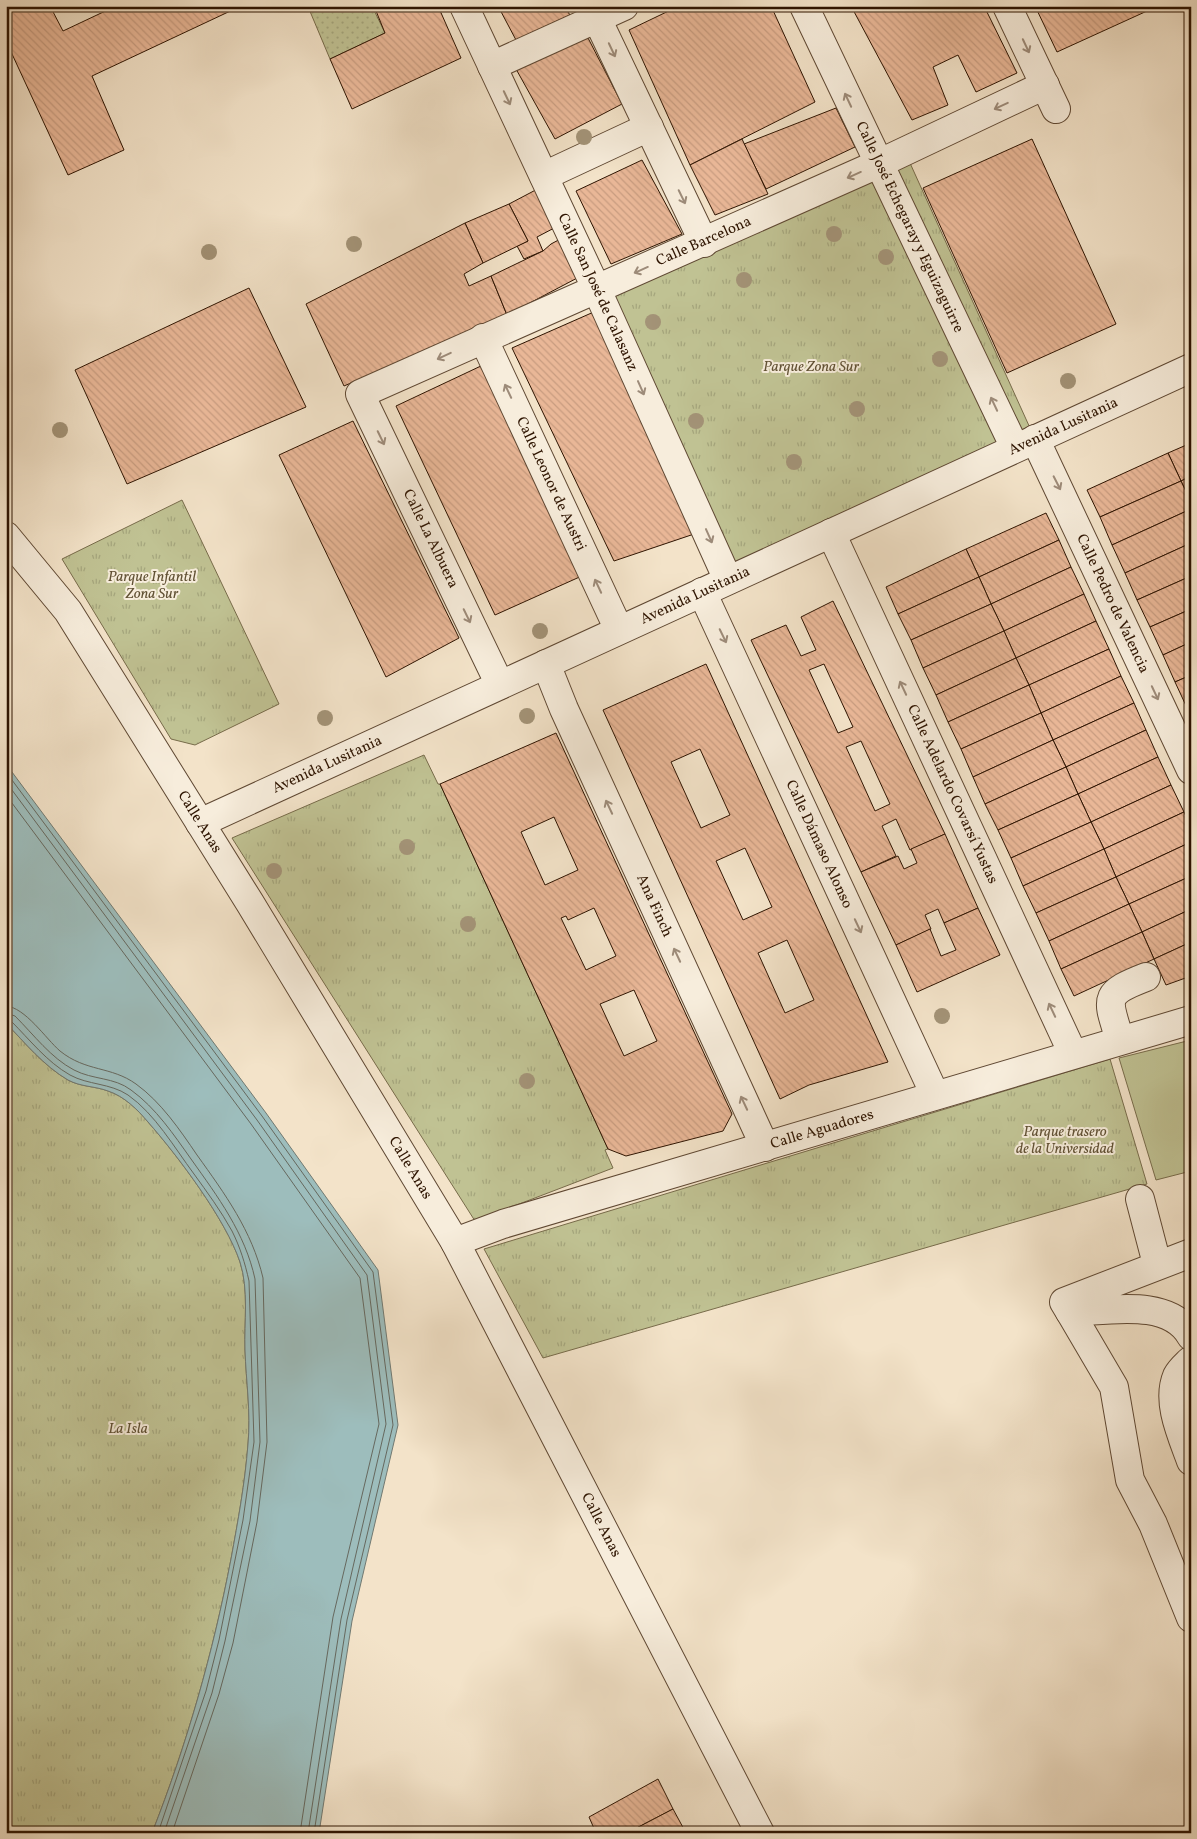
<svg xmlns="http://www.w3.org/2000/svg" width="1197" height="1839" font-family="Vollkorn,serif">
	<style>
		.grass { fill: url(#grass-dots); stroke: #776b4a }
		.park { fill: url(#park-tufts); stroke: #776b4a }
		.pitch { fill: #c0c293; stroke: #776b4a }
		.water { fill: #9dbdbc; stroke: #717971 }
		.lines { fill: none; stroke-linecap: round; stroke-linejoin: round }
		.shore { stroke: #66685e; stroke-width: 1 }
		.building { fill: url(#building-back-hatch); stroke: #2e1401; fill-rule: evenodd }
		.minor-casing { stroke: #5f4833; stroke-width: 30 }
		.minor { stroke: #f7eddc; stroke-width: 28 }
		.tree { fill: #a39377 }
		.oneway { stroke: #9d8b79 }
		.labels { text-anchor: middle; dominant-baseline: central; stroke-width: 4; stroke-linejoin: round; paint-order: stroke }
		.street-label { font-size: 15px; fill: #2e1401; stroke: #f7eddc }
		.park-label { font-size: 15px; font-style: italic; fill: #615134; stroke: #f7eddc }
	</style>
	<defs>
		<pattern id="grass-dots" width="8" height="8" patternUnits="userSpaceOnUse" patternTransform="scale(1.25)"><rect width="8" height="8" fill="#c0c293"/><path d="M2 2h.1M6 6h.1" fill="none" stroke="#a5a67d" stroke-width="1.8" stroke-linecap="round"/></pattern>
		<pattern id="park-tufts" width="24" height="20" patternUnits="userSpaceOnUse" patternTransform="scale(1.25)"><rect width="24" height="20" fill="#c0c293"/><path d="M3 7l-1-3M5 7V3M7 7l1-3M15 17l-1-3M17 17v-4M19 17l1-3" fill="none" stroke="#a5a67d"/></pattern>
		<pattern id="building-back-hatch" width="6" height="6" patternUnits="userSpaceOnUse" patternTransform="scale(1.25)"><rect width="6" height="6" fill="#e9b797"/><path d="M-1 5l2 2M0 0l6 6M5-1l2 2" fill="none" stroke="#c89c80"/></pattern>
	</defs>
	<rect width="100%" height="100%" fill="#f3e3c9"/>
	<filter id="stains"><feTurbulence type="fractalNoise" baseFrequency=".004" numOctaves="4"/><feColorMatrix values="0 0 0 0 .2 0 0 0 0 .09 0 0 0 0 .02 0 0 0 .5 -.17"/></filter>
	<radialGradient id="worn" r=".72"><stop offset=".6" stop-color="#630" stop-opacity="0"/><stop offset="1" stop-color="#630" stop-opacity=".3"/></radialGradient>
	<polygon class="grass" points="315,6 372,6 385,33 330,59 309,9"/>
	<g class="park">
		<polygon points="905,152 1035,439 728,580 597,290"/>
		<polygon points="182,500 279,704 195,745 171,739 62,559"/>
		<polygon points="424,755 438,784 440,784 608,1149 605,1150 613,1168 475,1221 232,838"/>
		<path d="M6,1023c19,20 38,43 62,57 13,7 27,6 40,11 16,5 30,19 40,31 30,34 78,98 92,140 9,28 4,60 5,88 1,31 6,63 3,94 -3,39 -10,77 -17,115 -18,94 -44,185 -79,274h-146z"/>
		<polygon points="1110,1059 1147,1184 543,1358 484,1249"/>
	</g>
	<polygon class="pitch" points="1191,1040 1191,1171 1156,1180 1119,1058"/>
	<path class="water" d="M6,764l260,349 112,157 20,155 -46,196 -33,212h-167c35,-89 61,-180 79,-274 7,-38 14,-76 17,-115 3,-31 -2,-63 -3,-94 -1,-28 4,-60 -5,-88 -14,-42 -62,-106 -92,-140 -10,-12 -24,-26 -40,-31 -13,-5 -27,-4 -40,-11 -24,-14 -43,-37 -62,-57z"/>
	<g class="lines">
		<g class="shore">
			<polyline points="6,772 262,1116 373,1272 393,1425 347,1620 314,1833"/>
			<polyline points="6,782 257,1120 367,1275 386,1424 341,1619 308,1833"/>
			<polyline points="6,795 251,1124 360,1278 379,1424 333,1617 300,1833"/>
			<path d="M6,1006c19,1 40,33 54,45 26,21 51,15 76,33 25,18 44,46 61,71 28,39 55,76 66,123l4,164 -10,80 -24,121 -14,51 -47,139"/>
			<path d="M6,1013l9,3c19,19 36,42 59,54 19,10 40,7 57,20 25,18 43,45 60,69 27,38 54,74 64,120l5,163 -10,79 -25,120 -13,52 -48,140"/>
			<path d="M6,1020l5,1c19,19 36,41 59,54 18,10 40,8 58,20 27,19 46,52 66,79 13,18 27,37 38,57 8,16 13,32 17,50l5,161 -11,78 -24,120 -13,51 -48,142"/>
		</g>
	</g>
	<g class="building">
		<polygon points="6,6 50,6 63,31 116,6 241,6 92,76 124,150 68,175 6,41"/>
		<polygon points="374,6 438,6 461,58 352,109 330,59 385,33"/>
		<polygon points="498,6 564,6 570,15 516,40"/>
		<polygon points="679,6 771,6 815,102 690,165 629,30"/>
		<polygon points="851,6 984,6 1017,73 976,92 958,55 933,67 948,105 912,120"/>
		<polygon points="1035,6 1158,6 1057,52"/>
		<polygon points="587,36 622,104 555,139 516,69"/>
		<polygon points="836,108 855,147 766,189 744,144"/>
		<polygon points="742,139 768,194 715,215 690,165"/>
		<polygon points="1032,139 1116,324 1007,373 923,188"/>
		<polygon points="642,160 682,234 611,264 576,191"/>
		<polygon points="547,184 558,226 537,237 543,251 524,259 517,246 528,241 509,204"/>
		<polygon points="509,204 528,241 483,263 465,223"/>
		<polygon points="465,223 483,263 464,274 469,286 491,276 507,315 344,386 306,304"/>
		<polygon points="566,236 581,276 507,315 491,276 543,251 551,244"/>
		<polygon points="249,288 306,407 127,484 75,370"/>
		<polygon points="596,311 706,530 614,561 512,348"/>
		<polygon points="483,365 584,575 495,615 396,406"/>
		<polygon points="353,421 459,638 386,677 279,455"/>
		<polygon points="1191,443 1191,476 1181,481 1168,453"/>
		<polygon points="1168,453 1181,481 1100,517 1087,490"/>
		<polygon points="1191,476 1191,502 1181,481"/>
		<polygon points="1181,481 1191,502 1191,509 1112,545 1100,517"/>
		<polygon points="1191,509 1191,543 1125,573 1112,545"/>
		<polygon points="1046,513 1059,540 979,577 966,549"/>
		<polygon points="1059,540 1071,567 991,604 979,577"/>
		<polygon points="1191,543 1191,576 1137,600 1125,573"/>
		<polygon points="966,549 979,577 898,614 886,587"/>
		<polygon points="1071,567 1084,594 1004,631 991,604"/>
		<polygon points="1191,576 1191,609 1150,627 1137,600"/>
		<polygon points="979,577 991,604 911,640 898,614"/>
		<polygon points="1084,594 1096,621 1016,658 1004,631"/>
		<path d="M833,601l112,233 -35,16 -14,-31 -14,7 14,30 -35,16 -110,-232 35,-15 15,31 15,-6 -15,-33zM824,664l29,63 -15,6 -29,-63zM861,741l29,63 -15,7 -29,-64z"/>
		<polygon points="991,604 1004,631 923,668 911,640"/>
		<polygon points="1191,609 1191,642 1163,655 1150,627"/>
		<polygon points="1096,621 1109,649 1029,685 1016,658"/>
		<polygon points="1004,631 1016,658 936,695 923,668"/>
		<polygon points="1191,642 1191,675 1175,682 1163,655"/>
		<polygon points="1109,649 1121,676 1041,713 1029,685"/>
		<polygon points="1016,658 1029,685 948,722 936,695"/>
		<path d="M706,664l182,398 -79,23 -29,14 -177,-389zM700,749l30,66 -29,13 -30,-66zM745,848l27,59 -29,13 -27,-59zM787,940l27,60 -29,13 -27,-60z"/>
		<polygon points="1191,675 1191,708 1188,710 1175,682"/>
		<polygon points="1121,676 1134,703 1053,740 1041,713"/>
		<polygon points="1029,685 1041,713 961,749 948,722"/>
		<polygon points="1134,703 1146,730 1066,767 1053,740"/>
		<polygon points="1041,713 1053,740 973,777 961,749"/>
		<polygon points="1146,730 1158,757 1078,794 1066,767"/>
		<path d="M556,733l176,381 -9,17 -97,25 -18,-7 -168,-365zM554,817l24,53 -33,15 -24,-53zM594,908l22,48 -30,14 -25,-52 5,-2 2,4zM634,990l23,51 -33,15 -24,-52z"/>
		<polygon points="1053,740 1066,767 985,804 973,777"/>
		<polygon points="1158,757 1171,785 1091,822 1078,794"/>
		<polygon points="1066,767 1078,794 998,830 985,804"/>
		<polygon points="1171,785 1184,812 1104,849 1091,822"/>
		<polygon points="1078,794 1091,822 1011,858 998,830"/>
		<polygon points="1184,812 1191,828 1191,842 1116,877 1104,849"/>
		<polygon points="1091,822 1104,849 1023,886 1011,858"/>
		<polygon points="945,834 978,908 944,923 938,909 925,915 931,929 896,945 861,872 898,856 904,869 917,863 911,849"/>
		<polygon points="1191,842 1191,876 1129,904 1116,877"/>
		<polygon points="1104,849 1116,877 1036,913 1023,886"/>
		<polygon points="1191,876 1191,909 1142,932 1129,904"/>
		<polygon points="1116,877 1129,904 1049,941 1036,913"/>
		<polygon points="1129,904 1142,932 1061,969 1049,941"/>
		<polygon points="978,908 1000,955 917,992 896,945 930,929 941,956 956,950 944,923"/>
		<polygon points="1191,909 1191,942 1154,959 1142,932"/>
		<polygon points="1142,932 1154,959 1074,996 1061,969"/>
		<polygon points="1191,942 1191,976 1166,985 1154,959"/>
		<polygon points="658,1779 673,1809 627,1833 596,1833 589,1817"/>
		<polygon points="673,1809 686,1833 627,1833"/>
	</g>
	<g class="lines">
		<defs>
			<g id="minor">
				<path id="s1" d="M464,6l133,284 131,290"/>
				<polyline points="591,6 704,243"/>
				<path id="s2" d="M804,6l211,442"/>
				<polyline points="1007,6 1056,109"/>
				<polyline points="492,66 624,6"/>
				<polyline points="544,176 649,127"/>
				<path id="s3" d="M483,338l136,292"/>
				<path id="s4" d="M1035,439l156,331"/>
				<path id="s5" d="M831,533l242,521"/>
				<path id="s6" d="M6,536l62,75 182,292 205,339 305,591"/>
				<path id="s7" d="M702,592l233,503"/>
				<path id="s8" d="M546,664l18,45 201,438"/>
				<path id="s9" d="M500,685l-140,-291 518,-230 167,-79"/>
				<path id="s10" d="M200,823l991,-455"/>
				<path d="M1120,1040c-13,-42 -18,-46 26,-63"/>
				<polyline points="1140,1199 1157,1264"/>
				<path id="s11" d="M455,1242l48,-18 688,-204"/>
				<path d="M1191,1253l-127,49 6,10c37,-1 99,-15 121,24"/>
				<polyline points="1070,1312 1114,1387 1130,1480 1153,1524 1191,1618"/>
				<path d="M1190,1361c-4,4 -10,9 -13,15 -11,26 5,60 14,85"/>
			</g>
		</defs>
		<use href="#minor" class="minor-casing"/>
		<use href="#minor" class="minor"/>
	</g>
	<g class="tree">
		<circle cx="584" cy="137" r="8"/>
		<circle cx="834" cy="234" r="8"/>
		<circle cx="354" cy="244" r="8"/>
		<circle cx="209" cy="252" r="8"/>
		<circle cx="886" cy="257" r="8"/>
		<circle cx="744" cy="280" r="8"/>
		<circle cx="653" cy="322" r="8"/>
		<circle cx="940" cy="359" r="8"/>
		<circle cx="1068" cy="381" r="8"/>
		<circle cx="857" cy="409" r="8"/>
		<circle cx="696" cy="421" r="8"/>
		<circle cx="60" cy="430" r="8"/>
		<circle cx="794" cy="462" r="8"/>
		<circle cx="540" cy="631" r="8"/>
		<circle cx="527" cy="716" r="8"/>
		<circle cx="325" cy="718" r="8"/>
		<circle cx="407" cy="847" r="8"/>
		<circle cx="274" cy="871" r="8"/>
		<circle cx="468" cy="924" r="8"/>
		<circle cx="942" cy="1016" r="8"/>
		<circle cx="527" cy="1081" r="8"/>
	</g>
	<defs><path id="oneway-shaft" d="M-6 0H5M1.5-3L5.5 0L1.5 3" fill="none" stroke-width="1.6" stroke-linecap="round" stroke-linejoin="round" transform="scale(1.25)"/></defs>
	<g class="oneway">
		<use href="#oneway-shaft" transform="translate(1026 46) rotate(65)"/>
		<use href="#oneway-shaft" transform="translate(612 50) rotate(65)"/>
		<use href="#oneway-shaft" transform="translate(507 98) rotate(65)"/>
		<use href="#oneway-shaft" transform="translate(848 100) rotate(-115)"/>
		<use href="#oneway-shaft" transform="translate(1001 106) rotate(155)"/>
		<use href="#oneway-shaft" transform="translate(854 175) rotate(156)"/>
		<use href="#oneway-shaft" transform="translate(682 197) rotate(64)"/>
		<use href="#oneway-shaft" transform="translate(641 270) rotate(156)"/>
		<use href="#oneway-shaft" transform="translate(444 356) rotate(155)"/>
		<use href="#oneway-shaft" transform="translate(641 388) rotate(66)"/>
		<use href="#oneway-shaft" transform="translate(508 391) rotate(-115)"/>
		<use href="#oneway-shaft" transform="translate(994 404) rotate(-115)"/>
		<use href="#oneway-shaft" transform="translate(381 438) rotate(64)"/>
		<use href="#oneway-shaft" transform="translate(1057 483) rotate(63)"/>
		<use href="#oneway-shaft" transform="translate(709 536) rotate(66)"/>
		<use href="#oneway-shaft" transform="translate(598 586) rotate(-115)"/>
		<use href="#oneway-shaft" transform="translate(467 616) rotate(64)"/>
		<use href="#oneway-shaft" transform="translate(723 636) rotate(64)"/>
		<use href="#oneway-shaft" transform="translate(903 688) rotate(-115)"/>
		<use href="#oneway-shaft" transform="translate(1155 693) rotate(65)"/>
		<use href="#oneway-shaft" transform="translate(609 807) rotate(-115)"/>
		<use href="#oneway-shaft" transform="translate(858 926) rotate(65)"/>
		<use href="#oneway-shaft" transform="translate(677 955) rotate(-115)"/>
		<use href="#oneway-shaft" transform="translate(1052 1010) rotate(-115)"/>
		<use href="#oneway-shaft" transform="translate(744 1103) rotate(-115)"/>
	</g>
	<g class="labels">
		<g class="street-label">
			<text stroke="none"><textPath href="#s2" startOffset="245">Calle José Echegaray y Eguizaguirre</textPath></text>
			<text stroke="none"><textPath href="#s9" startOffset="699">Calle Barcelona</textPath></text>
			<text stroke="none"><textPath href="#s1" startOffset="316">Calle San José de Calasanz</textPath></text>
			<text stroke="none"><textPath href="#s10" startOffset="950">Avenida Lusitania</textPath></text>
			<text stroke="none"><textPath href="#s3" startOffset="161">Calle Leonor de Austri</textPath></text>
			<text transform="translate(430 539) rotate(64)">Calle La Albuera</text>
			<text stroke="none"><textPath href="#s10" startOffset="545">Avenida Lusitania</textPath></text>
			<text stroke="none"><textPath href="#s4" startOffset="182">Calle Pedro de Valencia</textPath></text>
			<text stroke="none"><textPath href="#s10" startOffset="140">Avenida Lusitania</textPath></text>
			<text stroke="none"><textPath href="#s5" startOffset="288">Calle Adelardo Covarsí Yustas</textPath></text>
			<text stroke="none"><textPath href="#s6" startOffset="346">Calle Anas</textPath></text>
			<text stroke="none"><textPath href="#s7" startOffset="278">Calle Dámaso Alonso</textPath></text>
			<text stroke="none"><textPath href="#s8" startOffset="265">Ana Finch</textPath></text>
			<text stroke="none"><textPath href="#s11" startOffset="384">Calle Aguadores</textPath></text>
			<text stroke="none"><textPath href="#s6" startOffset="751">Calle Anas</textPath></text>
			<text stroke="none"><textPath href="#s6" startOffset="1156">Calle Anas</textPath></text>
		</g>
		<g class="park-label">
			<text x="811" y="367">Parque Zona Sur</text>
			<text x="152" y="577">Parque Infantil<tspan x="152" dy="17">Zona Sur</tspan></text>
			<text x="1065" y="1132">Parque trasero<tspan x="1065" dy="17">de la Universidad</tspan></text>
			<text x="128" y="1429">La Isla</text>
		</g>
	</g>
	<rect width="1197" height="1839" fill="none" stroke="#f3e3c9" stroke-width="25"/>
	<rect x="8" y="8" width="1182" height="1824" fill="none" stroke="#2e1401" stroke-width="2.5"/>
	<rect x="12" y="12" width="1172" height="1814" fill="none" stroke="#2e1401"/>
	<rect width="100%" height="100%" filter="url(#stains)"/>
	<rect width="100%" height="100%" fill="url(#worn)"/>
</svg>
